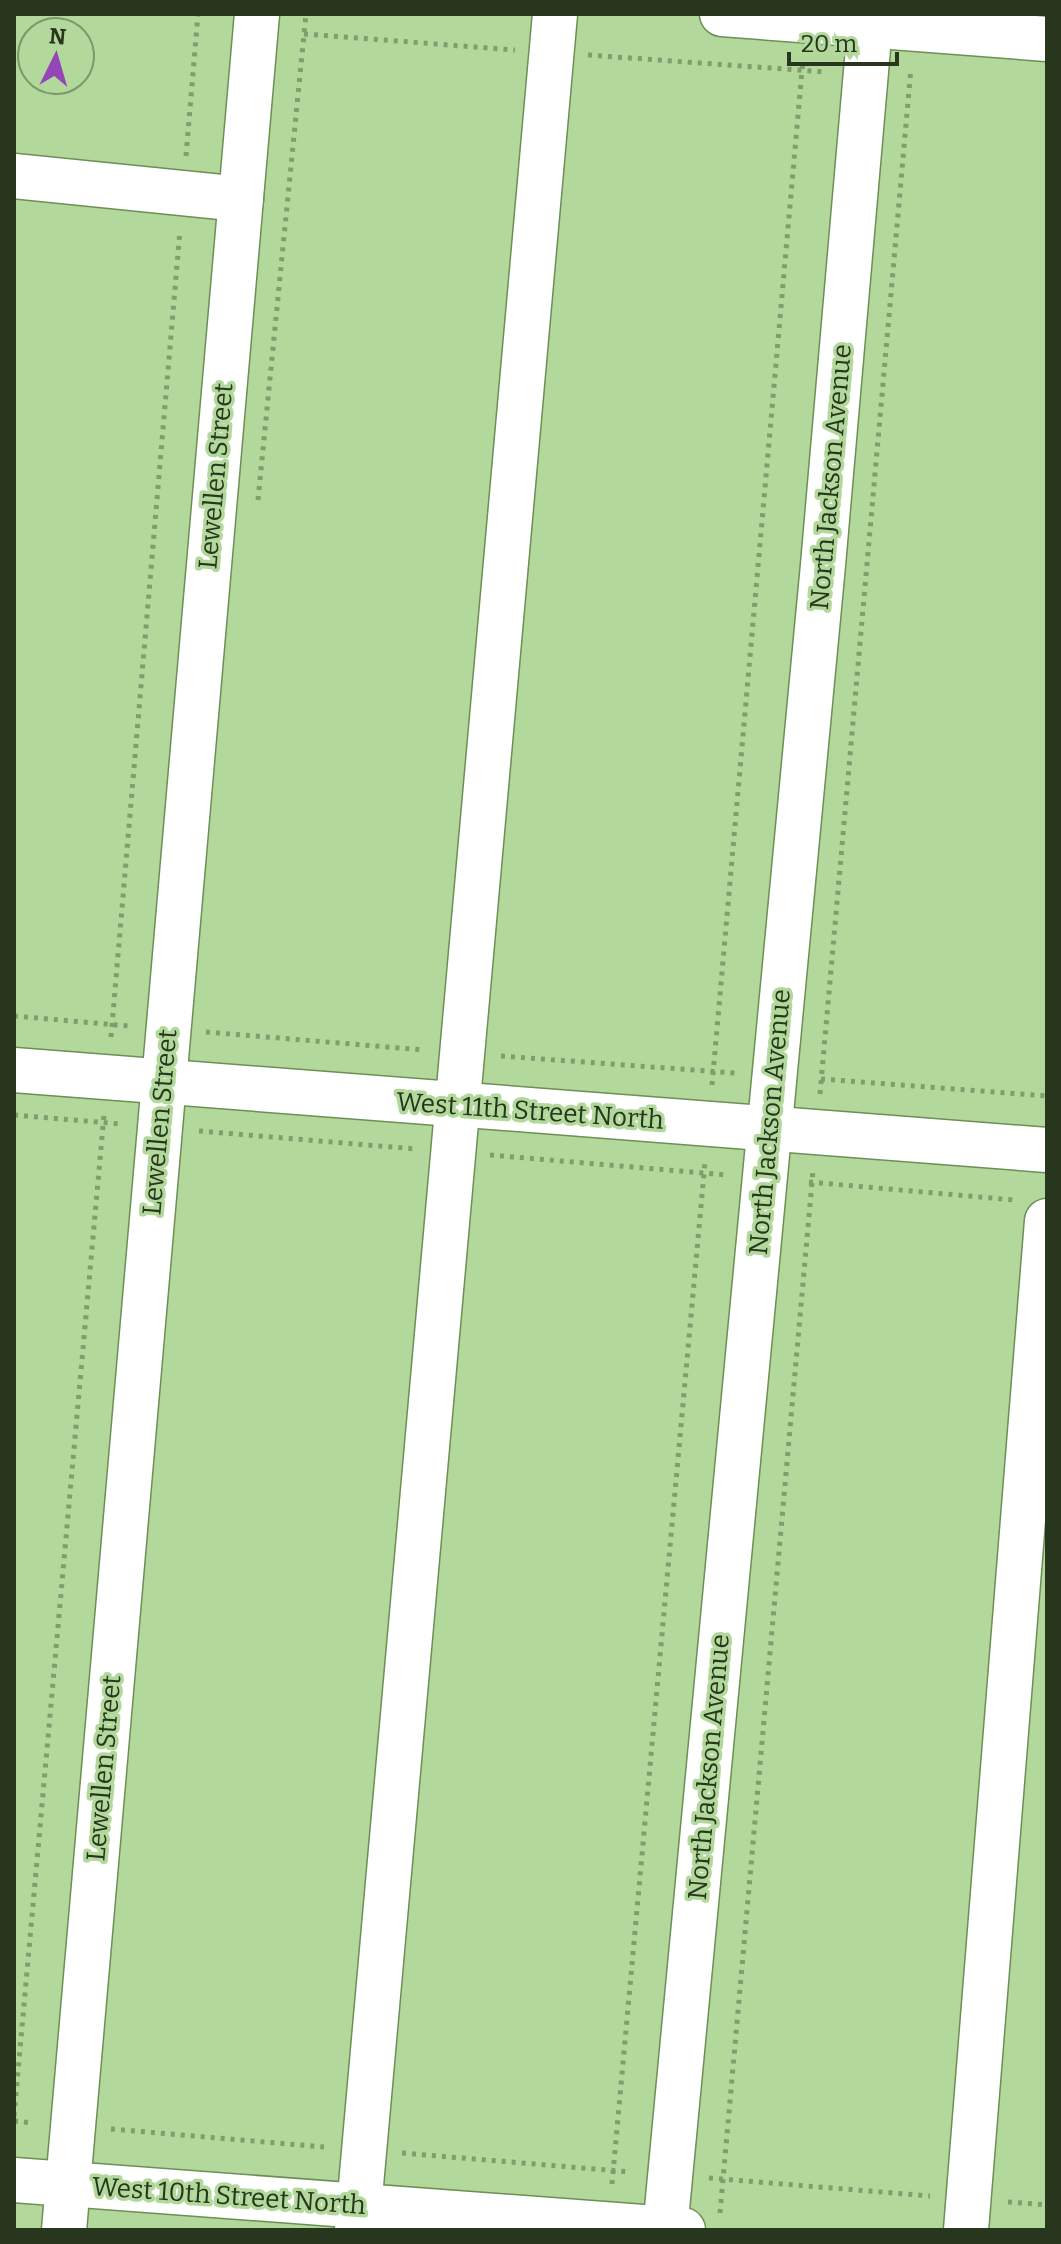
<svg xmlns="http://www.w3.org/2000/svg" width="1061" height="2244" font-family="Bitter,serif">
	<style>
		.lines { fill: none; stroke-linecap: round; stroke-linejoin: round }
		.minor-casing { stroke: #6c8f55; stroke-width: 47 }
		.path { stroke: #7f9d6d; stroke-width: 5; stroke-dasharray: 4 6; stroke-linecap: butt }
		.minor { stroke: #fff; stroke-width: 44 }
		.labels { text-anchor: middle; dominant-baseline: central; stroke-width: 7; stroke-linejoin: round; paint-order: stroke }
		.street-label { font-size: 26px; fill: #27361d; stroke: #b2d99b }
	</style>
	<rect width="100%" height="100%" fill="#b2d99b"/>
	<g class="lines">
		<defs>
			<g id="minor">
				<polyline points="722,14 1047,39"/>
				<polyline points="14,176 241,199"/>
				<polyline points="14,1070 1047,1150"/>
				<polyline points="14,2180 683,2230"/>
				<polyline points="64,2230 257,14"/>
				<polyline points="357,2230 555,14"/>
				<polyline points="665,2230 823,565 871,14"/>
				<polyline points="966,2230 1047,1221"/>
			</g>
		</defs>
		<use href="#minor" class="minor-casing"/>
		<g class="path">
			<polyline points="304,34 515,50"/>
			<polyline points="588,55 826,72"/>
			<polyline points="186,156 198,14"/>
			<polyline points="258,500 306,14"/>
			<polyline points="14,1016 129,1026"/>
			<polyline points="206,1032 424,1050"/>
			<polyline points="111,1037 180,230"/>
			<polyline points="501,1056 735,1073"/>
			<polyline points="821,1079 1047,1096"/>
			<polyline points="712,1085 803,59"/>
			<polyline points="820,1094 911,68"/>
			<polyline points="14,1115 121,1124"/>
			<polyline points="199,1131 416,1149"/>
			<polyline points="490,1155 727,1175"/>
			<polyline points="809,1182 1014,1200"/>
			<polyline points="14,2116 104,1115"/>
			<polyline points="14,2121 33,2123"/>
			<polyline points="111,2129 324,2147"/>
			<polyline points="402,2153 631,2172"/>
			<polyline points="709,2178 930,2196"/>
			<polyline points="612,2184 705,1162"/>
			<polyline points="1008,2202 1047,2205"/>
			<polyline points="720,2213 813,1171"/>
		</g>
		<use href="#minor" class="minor"/>
	</g>
	<g class="labels">
		<g class="street-label">
			<text transform="translate(216 476) rotate(-85)">Lewellen Street</text>
			<text transform="translate(831 477) rotate(-85)">North Jackson Avenue</text>
			<text transform="translate(530 1111) rotate(4)">West 11th Street North</text>
			<text transform="translate(160 1122) rotate(-85)">Lewellen Street</text>
			<text transform="translate(770 1122) rotate(-85)">North Jackson Avenue</text>
			<text transform="translate(709 1767) rotate(-85)">North Jackson Avenue</text>
			<text transform="translate(104 1768) rotate(-85)">Lewellen Street</text>
			<text transform="translate(229 2196) rotate(4)">West 10th Street North</text>
		</g>
	</g>
	<rect width="1061" height="2244" fill="none" stroke="#27361d" stroke-width="32"/>
	<g transform="translate(56 56) rotate(5)"><circle r="38" fill="#b2d99b" stroke="#7a9869" stroke-width="2"/>
	<path d="M0-6L14 30L0 20L-14 30Z" fill="#9446b7"/>
	<text y="-12" font-size="22" font-weight="bold" text-anchor="middle" fill="#27361d">N</text>
	</g>
	<path d="M789 52v12h108v-12" fill="none" stroke="#27361d" stroke-width="4"/>
	<text x="801" y="52" font-size="24" fill="#27361d" stroke="#b2d99b" stroke-width="6" paint-order="stroke">20 m</text>
</svg>
